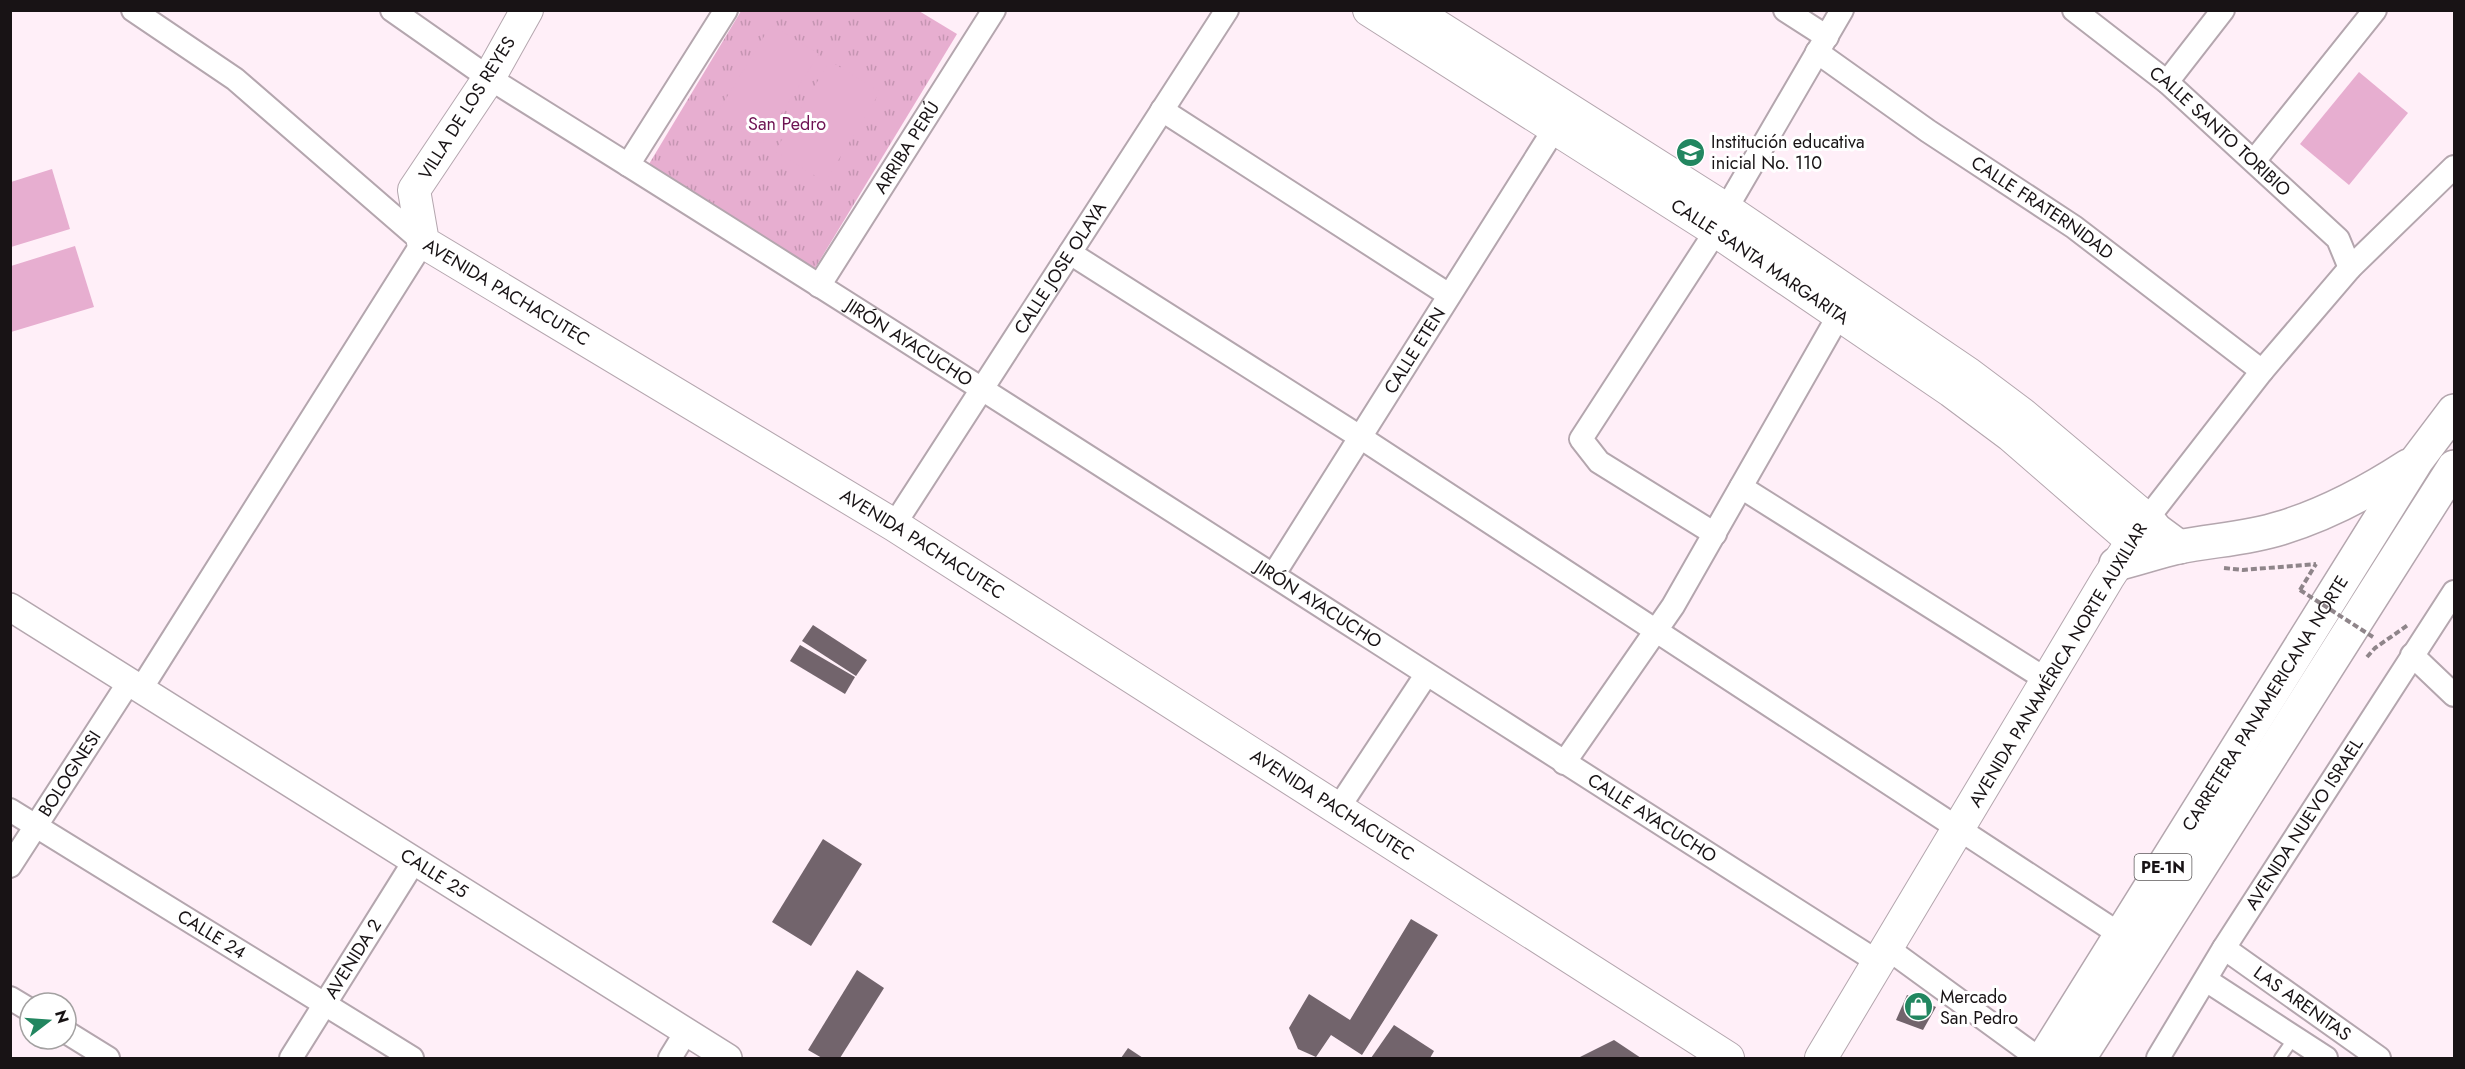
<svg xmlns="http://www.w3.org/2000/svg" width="2465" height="1069" font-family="Jost,sans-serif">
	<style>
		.park { fill: url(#park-tufts) }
		.pitch { fill: #e7aed0 }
		.building { fill: #72646c }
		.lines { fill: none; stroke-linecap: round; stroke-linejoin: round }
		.service-casing { stroke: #b4a6ae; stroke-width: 14 }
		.minor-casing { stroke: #b4a6ae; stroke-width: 26 }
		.tertiary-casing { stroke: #b4a6ae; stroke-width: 30 }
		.secondary-casing { stroke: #b4a6ae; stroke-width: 34 }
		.trunk-casing { stroke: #b4a6ae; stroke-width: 36 }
		.path { stroke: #8f858a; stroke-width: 4; stroke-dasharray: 6 3; stroke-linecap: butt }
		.service { stroke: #fff; stroke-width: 10 }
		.minor { stroke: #fff; stroke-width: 22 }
		.tertiary { stroke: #fff; stroke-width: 27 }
		.secondary { stroke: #fff; stroke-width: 32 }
		.trunk { stroke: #fff; stroke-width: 33 }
		.path-bridge { stroke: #8f858a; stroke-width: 4; stroke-dasharray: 6 3; stroke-linecap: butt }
		.labels { text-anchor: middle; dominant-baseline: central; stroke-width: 6; stroke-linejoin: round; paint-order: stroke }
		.shield { fill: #fff; stroke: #5d5a5b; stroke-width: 1.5 }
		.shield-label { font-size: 16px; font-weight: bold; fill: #181315 }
		.street-label { font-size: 18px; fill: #181315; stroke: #fff }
		.park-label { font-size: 18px; fill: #6e1353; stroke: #fff }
		.poi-label { font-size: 18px; fill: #181315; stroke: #fff; text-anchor: start }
	</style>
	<defs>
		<pattern id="park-tufts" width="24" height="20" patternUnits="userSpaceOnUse" patternTransform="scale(1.5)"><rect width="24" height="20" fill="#e7aed0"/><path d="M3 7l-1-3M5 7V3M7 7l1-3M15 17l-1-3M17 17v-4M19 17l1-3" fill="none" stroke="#c595b2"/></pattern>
	</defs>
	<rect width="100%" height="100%" fill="#ffeff8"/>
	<polygon class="park" points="741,11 919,11 957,34 814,270 649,164"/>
	<g class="pitch">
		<polygon points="771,25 819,54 762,144 716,115"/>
		<polygon points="830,61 880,92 825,182 775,151"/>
		<polygon points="2359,72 2408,113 2349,185 2300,144"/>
		<polygon points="52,169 70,229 11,247 11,182"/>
		<polygon points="75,246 94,307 11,332 11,266"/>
	</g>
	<g class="building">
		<polygon points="813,625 867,660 856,676 802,641"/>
		<polygon points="800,645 855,677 845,694 790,661"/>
		<polygon points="823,839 862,864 811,946 772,922"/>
		<polygon points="1411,919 1438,935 1362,1055 1331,1035 1316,1057 1298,1049 1289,1028 1309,994 1350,1020"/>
		<polygon points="857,970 884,988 840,1058 822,1058 808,1050"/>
		<polygon points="1907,995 1936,1007 1923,1030 1896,1020"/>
		<polygon points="1394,1025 1434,1051 1430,1058 1371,1058"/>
		<polygon points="1614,1040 1641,1058 1578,1058"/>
		<polygon points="1128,1048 1143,1058 1121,1058"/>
	</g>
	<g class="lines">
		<defs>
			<polyline id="service" points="2280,1058 2294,1038"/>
			<g id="minor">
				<polyline points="133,10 235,79 423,242 141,689"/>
				<path id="s1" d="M392,10l97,68c466,290 926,590 1389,884"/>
				<polyline points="1785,10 1827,37"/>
				<path id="s2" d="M2074,10l93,72 171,157 12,29"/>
				<path id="s3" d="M1817,52l111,79 146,96 188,144"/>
				<polyline points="2167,82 2223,10"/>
				<polyline points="1162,110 1449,295"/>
				<polyline points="2254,161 2375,10"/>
				<polyline points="628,165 726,10"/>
				<polyline points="1726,209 1842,10"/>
				<polyline points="1070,253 1360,437 2121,935"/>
				<path id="s4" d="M819,286l175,-276"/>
				<polyline points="1741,487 2047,680"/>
				<polyline points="2147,519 2262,371 2350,268 2454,167"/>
				<path id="s5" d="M894,525l333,-515"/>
				<polyline points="1715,534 1599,462 1581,439 1716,231"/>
				<path id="s6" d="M1274,574l281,-446"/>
				<polyline points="2412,655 2454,695"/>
				<polyline points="1564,763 1673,606 1839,315"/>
				<polyline points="1339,807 1426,675"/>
				<path id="s7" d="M10,810l402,248"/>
				<path id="s8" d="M10,866l119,-184"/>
				<polyline points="1887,948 2038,1058"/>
				<path id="s9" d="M2224,948l155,110"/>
				<polyline points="2206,980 2326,1058"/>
				<polyline points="10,998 30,1010"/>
				<polyline points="66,1032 108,1058"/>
				<path id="s10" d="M291,1058l124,-198"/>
				<polyline points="670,1058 686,1032"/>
				<path id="s11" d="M2158,1058l66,-110 230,-356"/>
			</g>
			<g id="tertiary">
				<path id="s12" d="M10,607l718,451"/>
			</g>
			<g id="secondary">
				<path id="s13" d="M527,10l-38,68 -75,112 9,52 471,283 834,533"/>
				<path id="s14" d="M1369,10l347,221 235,160 59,44 121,105"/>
				<polyline points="1412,10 1726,209 1969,374 2021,413 2147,519 2108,578 1821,1058"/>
			</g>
			<g id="trunk">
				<polyline points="2147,519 2156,530 2179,547"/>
				<path d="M2116,564c21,-5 41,-12 62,-17 34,-7 69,-8 103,-19 46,-14 87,-36 127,-62"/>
				<path id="s15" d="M2044,1058l373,-598 37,-49"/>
				<polyline points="2079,1058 2454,467"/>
			</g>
		</defs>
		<use href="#service" class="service-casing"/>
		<use href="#minor" class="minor-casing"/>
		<use href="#tertiary" class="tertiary-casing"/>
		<use href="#secondary" class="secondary-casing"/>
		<use href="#trunk" class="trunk-casing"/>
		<g class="path">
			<polyline points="2224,568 2243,570 2316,564"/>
			<polyline points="2300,590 2316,564"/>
			<polyline points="2367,657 2375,648 2408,625"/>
		</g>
		<use href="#service" class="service"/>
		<use href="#minor" class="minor"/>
		<use href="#tertiary" class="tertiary"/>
		<use href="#secondary" class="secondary"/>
		<use href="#trunk" class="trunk"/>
		<polyline class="path-bridge" points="2300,590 2373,637"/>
	</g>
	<defs>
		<symbol id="school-disc" viewBox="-11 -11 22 22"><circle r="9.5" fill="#228660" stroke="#fff"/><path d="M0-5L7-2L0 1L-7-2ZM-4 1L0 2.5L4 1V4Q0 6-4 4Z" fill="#fff"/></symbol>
		<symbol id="shop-disc" viewBox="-11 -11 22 22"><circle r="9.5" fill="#228660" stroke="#fff"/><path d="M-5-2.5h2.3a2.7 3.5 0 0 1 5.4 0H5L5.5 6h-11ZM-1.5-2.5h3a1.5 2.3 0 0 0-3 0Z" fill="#fff"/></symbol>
	</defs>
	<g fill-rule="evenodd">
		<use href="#school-disc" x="1674" y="136" width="33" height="33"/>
		<use href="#shop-disc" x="1902" y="990" width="33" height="33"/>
	</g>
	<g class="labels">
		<rect class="shield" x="2134.5" y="854" width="57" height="26" rx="4.5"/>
		<g class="shield-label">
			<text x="2163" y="867">PE-1N</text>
		</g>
		<g class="street-label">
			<text transform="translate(467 108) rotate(-58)">VILLA DE LOS REYES</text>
			<text stroke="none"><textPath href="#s2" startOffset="190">CALLE SANTO TORIBIO</textPath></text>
			<text stroke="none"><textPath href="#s4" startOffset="164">ARRIBA PERÚ</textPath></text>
			<text stroke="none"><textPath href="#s3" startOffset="274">CALLE FRATERNIDAD</textPath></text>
			<text stroke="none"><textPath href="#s14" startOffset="465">CALLE SANTA MARGARITA</textPath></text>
			<text stroke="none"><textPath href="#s5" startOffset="306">CALLE JOSE OLAYA</textPath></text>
			<text stroke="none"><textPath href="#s13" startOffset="363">AVENIDA PACHACUTEC</textPath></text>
			<text stroke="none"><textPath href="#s1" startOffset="615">JIRÓN AYACUCHO</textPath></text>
			<text stroke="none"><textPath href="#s6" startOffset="264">CALLE ETEN</textPath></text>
			<text stroke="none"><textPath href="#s13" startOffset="849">AVENIDA PACHACUTEC</textPath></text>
			<text stroke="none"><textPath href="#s1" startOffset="1101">JIRÓN AYACUCHO</textPath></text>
			<text transform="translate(2058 665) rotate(-59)">AVENIDA PANAMÉRICA NORTE AUXILIAR</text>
			<text stroke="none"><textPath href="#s15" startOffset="418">CARRETERA PANAMERICANA NORTE</textPath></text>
			<text stroke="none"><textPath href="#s8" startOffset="110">BOLOGNESI</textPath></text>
			<text stroke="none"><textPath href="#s13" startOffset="1335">AVENIDA PACHACUTEC</textPath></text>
			<text stroke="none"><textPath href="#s1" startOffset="1497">CALLE AYACUCHO</textPath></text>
			<text stroke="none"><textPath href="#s11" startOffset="276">AVENIDA NUEVO ISRAEL</textPath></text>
			<text stroke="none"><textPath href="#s12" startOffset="501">CALLE 25</textPath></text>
			<text stroke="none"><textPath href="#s7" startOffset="237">CALLE 24</textPath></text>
			<text stroke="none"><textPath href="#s10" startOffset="117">AVENIDA 2</textPath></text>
			<text stroke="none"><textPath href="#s9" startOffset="96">LAS ARENITAS</textPath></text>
		</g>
		<g class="park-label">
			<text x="787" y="124">San Pedro</text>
		</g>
		<g class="poi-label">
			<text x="1711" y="142">Institución educativa<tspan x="1711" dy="21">inicial No. 110</tspan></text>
			<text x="1940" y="997">Mercado<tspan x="1940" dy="21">San Pedro</tspan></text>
		</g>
	</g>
	<rect width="2465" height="1069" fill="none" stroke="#181315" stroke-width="24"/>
	<g transform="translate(48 1021) rotate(73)"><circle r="28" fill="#ffffff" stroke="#a3a1a1" stroke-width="1.5"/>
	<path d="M0-4.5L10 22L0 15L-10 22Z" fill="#228660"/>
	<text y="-9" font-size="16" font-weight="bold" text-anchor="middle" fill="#181315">N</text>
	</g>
</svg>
